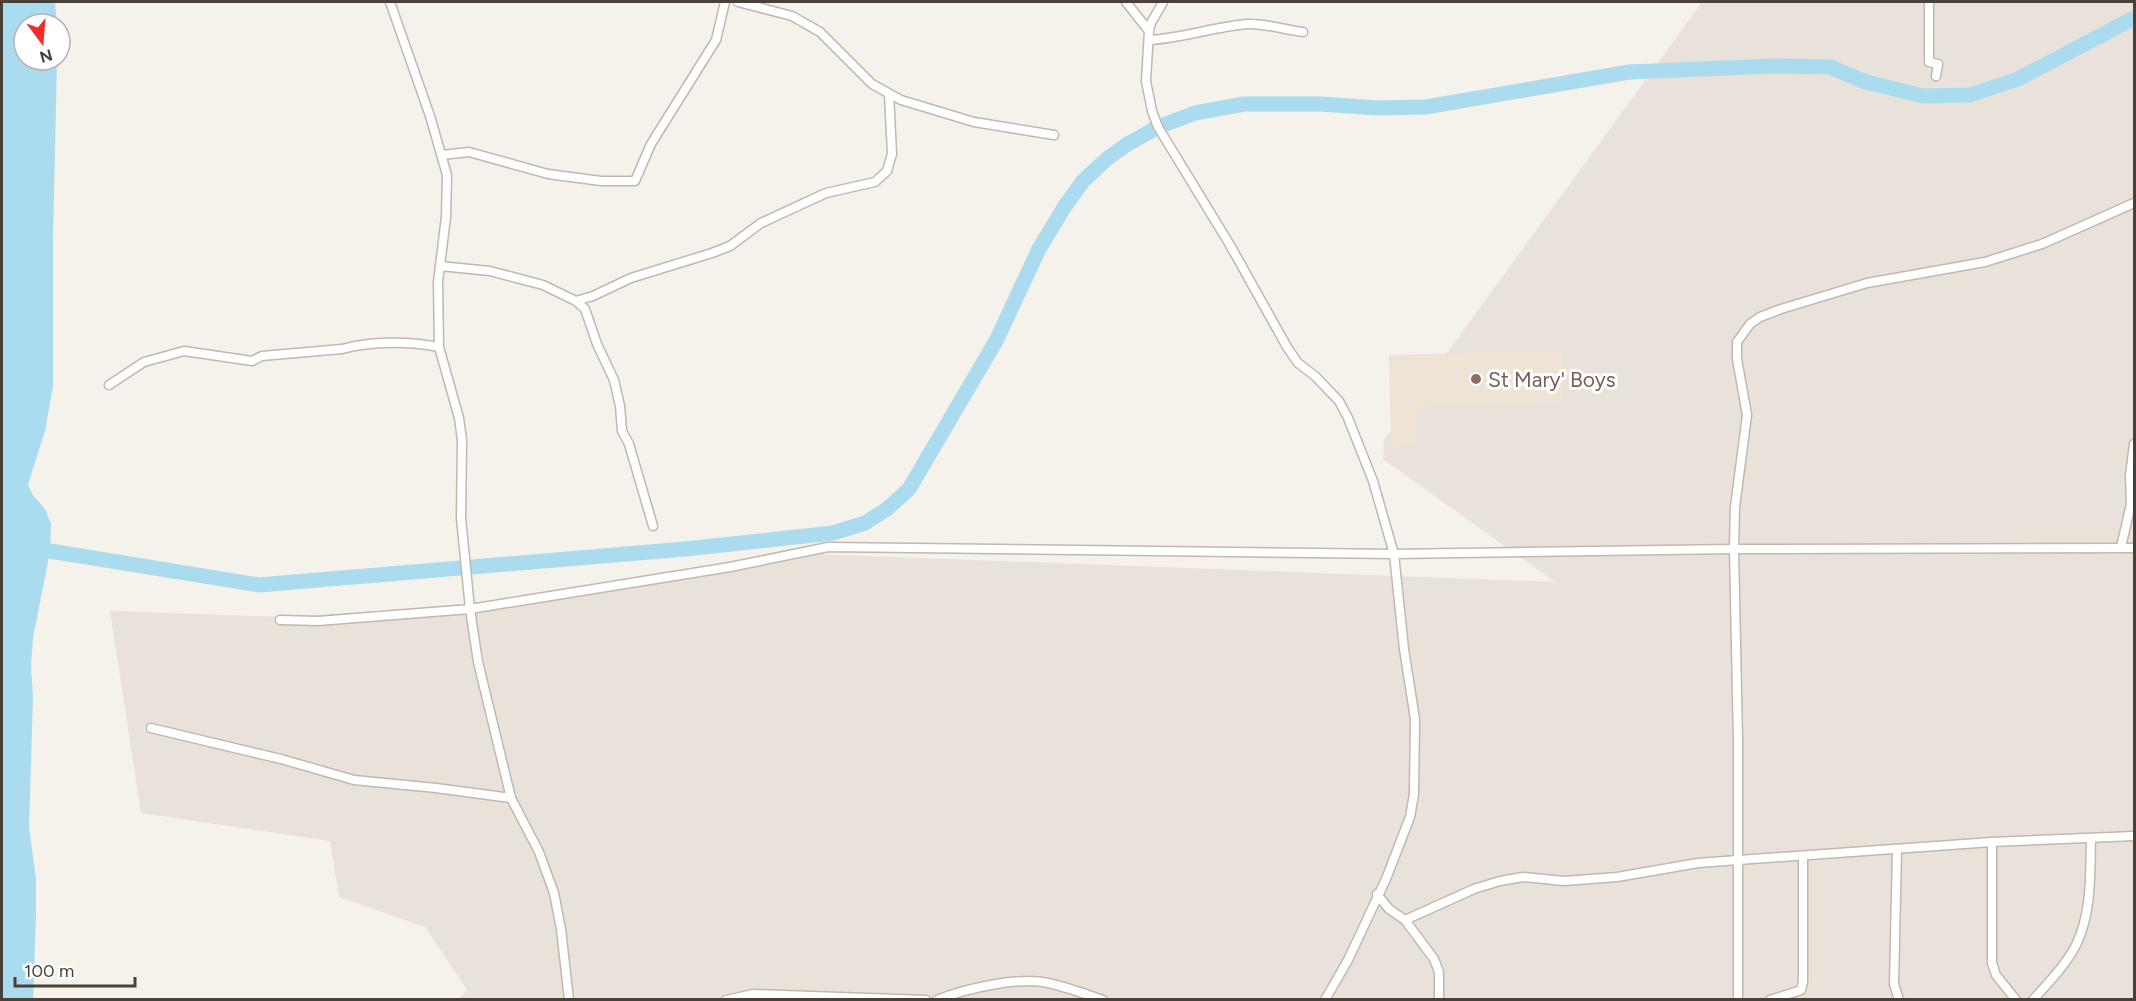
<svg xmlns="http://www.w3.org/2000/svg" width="2136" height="1001" font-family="Figtree,sans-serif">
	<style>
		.residential { fill: #e9e2da }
		.education { fill: #eee4d6 }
		.water { fill: #abdbef }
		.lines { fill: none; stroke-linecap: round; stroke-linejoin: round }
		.river { stroke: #abdbef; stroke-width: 15 }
		.minor-casing { stroke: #c1b8ae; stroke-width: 11 }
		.minor { stroke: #fff; stroke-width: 8 }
		.education-dot { fill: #8d6e63; stroke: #fff; stroke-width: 2 }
		.labels { text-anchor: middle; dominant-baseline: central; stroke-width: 6; stroke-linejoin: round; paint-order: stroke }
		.education-label { font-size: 21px; fill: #785e54; stroke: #fff; text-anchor: start }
	</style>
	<rect width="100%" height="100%" fill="#f5f1eb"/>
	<polygon class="residential" points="1702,2 2134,2 2134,999 458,999 467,990 425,927 339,897 330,841 141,813 110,611 289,617 443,607 709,572 815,554 1555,582 1383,459 1384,440"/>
	<polygon class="education" points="1562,351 1563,403 1416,406 1417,445 1391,446 1389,355"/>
	<polygon class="water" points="2,2 55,2 57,24 24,24 24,60 57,60 53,239 53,386 45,431 28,485 33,495 45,509 51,524 50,551 33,638 31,665 33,698 29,827 36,879 36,916 33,1000 2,999"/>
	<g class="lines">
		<polyline class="river" points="50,551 259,585 685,549 833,533 865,523 887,509 909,489 996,341 1039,249 1065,206 1083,181 1108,158 1126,145 1158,127 1195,113 1244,104 1320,104 1378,108 1426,107 1629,72 1774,66 1830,67 1866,82 1923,96 1970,95 2018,79 2134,18"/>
		<defs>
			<g id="minor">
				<polyline points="390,2 430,116 447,175 446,217 438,282 439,347 459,418 462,440 461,518 470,609 478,662 511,798 539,852 554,893 561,929 569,1000"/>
				<polyline points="738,2 792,16 820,32 872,84 901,100 974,122 1054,135"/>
				<polyline points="1126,2 1149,31"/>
				<polyline points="1163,2 1151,23 1149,31 1146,81 1152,111 1158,127 1230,245 1287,347 1298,363 1315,376 1339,401 1348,418 1373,481 1394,554 1404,649 1415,719 1414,794 1410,817 1386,879 1348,960 1325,1000"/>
				<polyline points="1929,2 1929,62 1938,64 1936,76"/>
				<path d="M1149,40c33,-2 65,-13 98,-16 19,-1 37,6 56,8"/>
				<polyline points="442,155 469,152 548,174 601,181 635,181 651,144 716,40 725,2"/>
				<polyline points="440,266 490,271 543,285 576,301 585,309 597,344 614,380 620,406 622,431 629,444 653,526"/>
				<polyline points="576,301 593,296 631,278 712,253 730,246 761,223 826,193 875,182 887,171 892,154 889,94"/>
				<path d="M109,385l35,-23 40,-11 68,10 10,-5 80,-7c30,-8 66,-8 97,-2"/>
				<polyline points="2121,547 2131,504 2130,476 2134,444"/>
				<polyline points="280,620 318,621 470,609 730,567 828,547 1394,554 1734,549 2134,548"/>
				<polyline points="151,728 281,759 354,780 436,788 511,798"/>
				<polyline points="1992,842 1992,963 1996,975 2016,1000"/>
				<polyline points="1897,850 1894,984 1899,1000"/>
				<polyline points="1377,894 1389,909 1405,920 1434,959 1439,972 1439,1000"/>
				<polyline points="1405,920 1474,889 1500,881 1523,877 1564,881 1617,877 1698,863 1738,860 1992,842 2134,836"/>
				<polyline points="726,1000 753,994 926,1000"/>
				<path d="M937,1000c27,-11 83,-24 111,-17 19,4 37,11 55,17"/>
				<polyline points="1738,1000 1738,741 1734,549 1735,507 1747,415 1737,359 1737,342 1750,324 1760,317 1781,309 1867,283 1985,262 2042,244 2134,203"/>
				<polyline points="1770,1000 1801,990 1803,982 1803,856"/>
				<path d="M2033,1000c15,-17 33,-35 43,-55 16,-32 14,-72 15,-107"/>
			</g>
		</defs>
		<use href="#minor" class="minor-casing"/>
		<use href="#minor" class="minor"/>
	</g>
	<circle class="education-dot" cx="1476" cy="379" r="6"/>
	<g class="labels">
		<g class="education-label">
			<text x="1488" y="379">St Mary' Boys</text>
		</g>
	</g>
	<rect width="2136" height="1001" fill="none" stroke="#494139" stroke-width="6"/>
	<g transform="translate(42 42) rotate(164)"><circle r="28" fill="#ffffff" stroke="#b6b3b0" stroke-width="1.5"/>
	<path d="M0-4.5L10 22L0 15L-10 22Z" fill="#f32b25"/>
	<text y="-9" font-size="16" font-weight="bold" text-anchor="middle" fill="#494139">N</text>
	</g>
	<path d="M15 977v9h120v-9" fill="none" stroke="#494139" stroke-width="3"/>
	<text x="24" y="977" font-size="18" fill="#494139" stroke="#ffffff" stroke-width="4.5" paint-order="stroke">100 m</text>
</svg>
